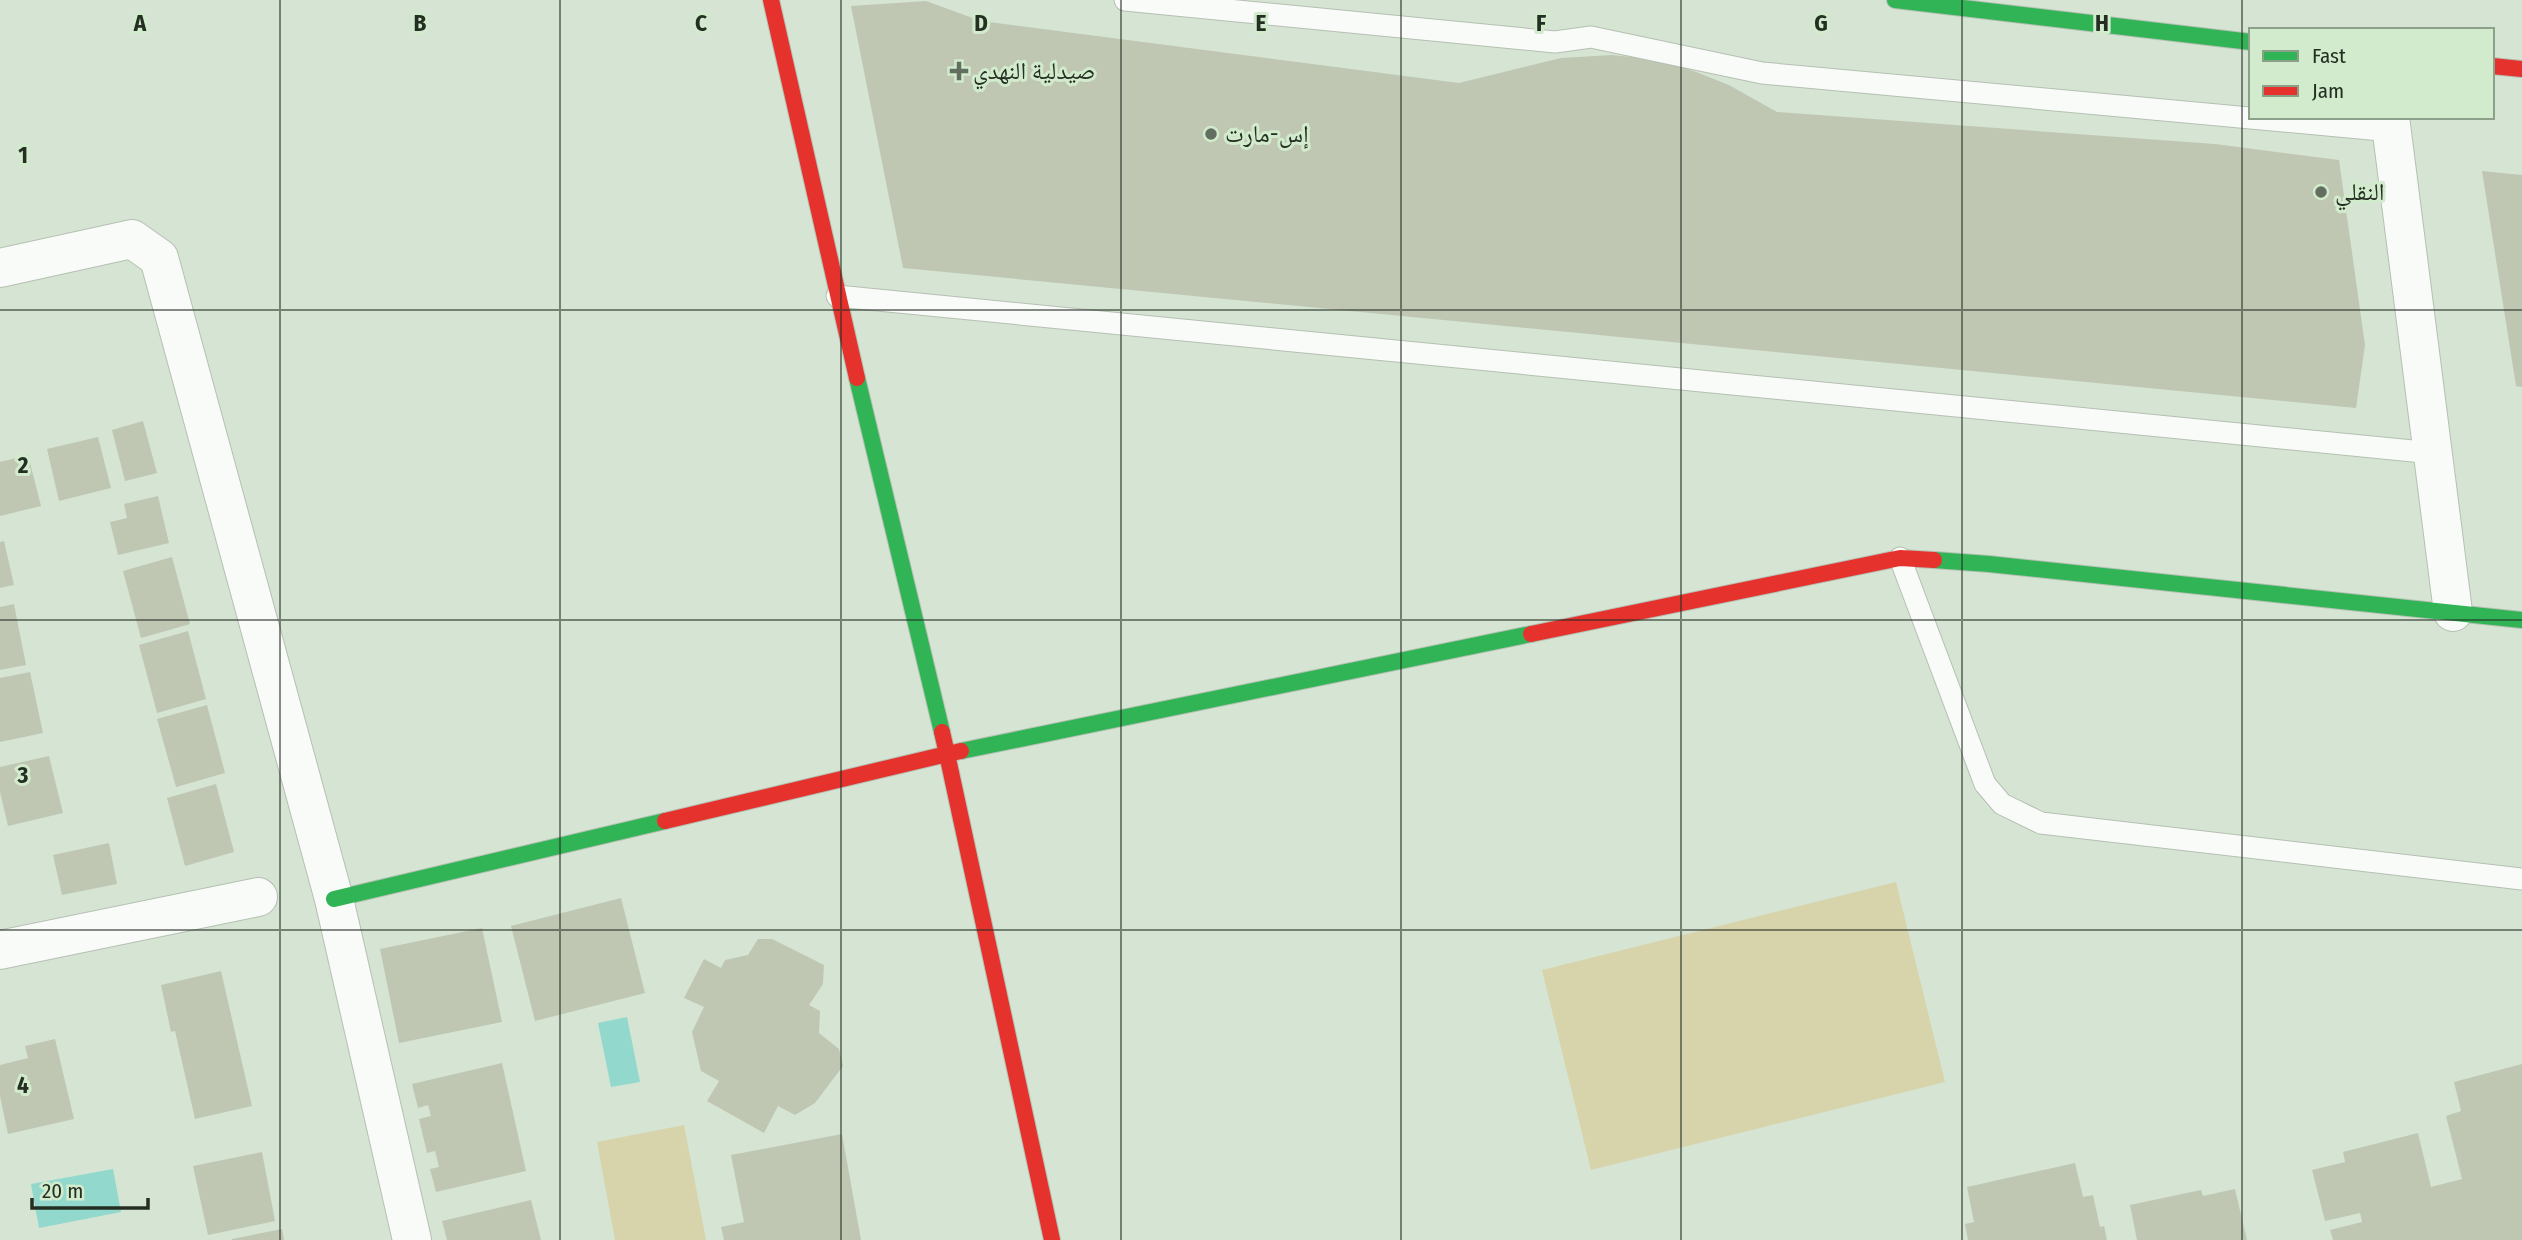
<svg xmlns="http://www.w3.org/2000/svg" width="2522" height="1240" font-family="'Fira Sans Condensed','Noto Naskh Arabic',sans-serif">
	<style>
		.green { fill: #d7d4ac }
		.water { fill: #92d8cd }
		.building { fill: #bfc7b3 }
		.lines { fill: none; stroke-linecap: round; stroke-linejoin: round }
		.lane-casing { stroke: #b5c0b3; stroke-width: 23 }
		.street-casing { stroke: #b5c0b3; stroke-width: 40 }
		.fast-casing { stroke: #b5c0b3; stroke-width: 18 }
		.jam-casing { stroke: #b5c0b3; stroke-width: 18 }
		.lane { stroke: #f9fbf8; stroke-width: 21 }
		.street { stroke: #f9fbf8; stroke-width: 38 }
		.fast { stroke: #30b455; stroke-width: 16 }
		.jam { stroke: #e5322d; stroke-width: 16 }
		.grid { fill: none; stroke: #242e22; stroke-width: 2; stroke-opacity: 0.55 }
		.poi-dot { fill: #626e60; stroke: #d1ebcc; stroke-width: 2.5 }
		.labels { text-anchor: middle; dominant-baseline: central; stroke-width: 6; stroke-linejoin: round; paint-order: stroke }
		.poi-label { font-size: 24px; fill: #242e22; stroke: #d1ebcc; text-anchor: start }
		.grid-label { font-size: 23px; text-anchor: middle; font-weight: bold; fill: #242e22; stroke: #d1ebcc; stroke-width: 6; stroke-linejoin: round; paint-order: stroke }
	</style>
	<rect width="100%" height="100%" fill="#d6e4d3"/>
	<g class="green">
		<polygon points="1896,882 1945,1082 1591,1170 1542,970"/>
		<polygon points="684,1125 706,1240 615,1240 597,1142"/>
	</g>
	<g class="water">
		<polygon points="627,1017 640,1082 611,1087 598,1023"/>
		<polygon points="113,1169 121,1212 39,1228 31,1184"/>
	</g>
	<g class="building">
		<polygon points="926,1 981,21 1459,83 1561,58 1612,55 1668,61 1729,85 1777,112 2215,144 2339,160 2365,345 2356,408 903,268 851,6"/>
		<polygon points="2482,171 2522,175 2522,387 2516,386"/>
		<polygon points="143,421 157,473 125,481 112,430"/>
		<polygon points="98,437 111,488 59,501 47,449"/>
		<polygon points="28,455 41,506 0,516 0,462"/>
		<polygon points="158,496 169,543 118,555 110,522 127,518 124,504"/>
		<polygon points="4,541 14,585 0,588 0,542"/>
		<polygon points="172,557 190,624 141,638 123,571"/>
		<polygon points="14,604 26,665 0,670 0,607"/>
		<polygon points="188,631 206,699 157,713 139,645"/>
		<polygon points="30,672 43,733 0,742 0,678"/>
		<polygon points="207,705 225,773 176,787 157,719"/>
		<polygon points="49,756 63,813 8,826 0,792 0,767"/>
		<polygon points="216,784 234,852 185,866 167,798"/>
		<polygon points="109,843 117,884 62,895 53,855"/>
		<polygon points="621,898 645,993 535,1021 511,926"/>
		<polygon points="482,928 502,1022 399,1043 380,949"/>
		<polygon points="758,939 772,939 824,965 823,984 809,1005 820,1011 819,1033 839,1049 843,1066 815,1103 795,1115 778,1106 764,1133 707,1101 719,1081 701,1071 692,1032 704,1007 684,998 704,959 721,968 725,960 748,955"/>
		<polygon points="221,971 252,1106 195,1119 175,1031 171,1032 161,985"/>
		<polygon points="55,1039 74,1119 8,1134 0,1096 0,1065 28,1058 25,1046"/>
		<polygon points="502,1063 526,1171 436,1192 430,1169 439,1167 435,1151 427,1153 419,1119 431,1116 428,1105 418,1108 412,1084"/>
		<polygon points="2522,1064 2522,1240 2333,1240 2330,1230 2362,1222 2360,1213 2325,1221 2312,1170 2345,1162 2343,1152 2418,1133 2431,1187 2462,1179 2446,1116 2461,1111 2454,1082"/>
		<polygon points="842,1134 861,1240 724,1240 721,1227 744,1222 731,1155"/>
		<polygon points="262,1152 275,1221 208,1235 193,1166"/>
		<polygon points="2075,1163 2083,1197 2093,1195 2100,1227 2104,1226 2107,1240 1968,1240 1965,1224 1974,1222 1967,1187"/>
		<polygon points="2235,1189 2247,1240 2137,1240 2130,1205 2201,1190 2203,1196"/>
		<polygon points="531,1200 541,1240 447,1240 442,1221"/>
		<polygon points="282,1229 284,1240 232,1240 232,1239"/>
	</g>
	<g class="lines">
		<defs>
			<g id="lane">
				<polyline points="1125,0 1555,42 1591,37 1762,73 2392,131"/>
				<polyline points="837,296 2433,453"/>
				<polyline points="1900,558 1985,784 2002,804 2041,823 2522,879"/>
			</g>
			<g id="street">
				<polyline points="2390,117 2453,612"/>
				<polyline points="0,268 132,239 159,258 334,899 412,1240"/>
				<polyline points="0,950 258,897"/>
			</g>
			<g id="fast">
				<polyline points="1895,0 2251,42"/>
				<polyline points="857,378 942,732"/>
				<polyline points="1934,560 1989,564 2522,620"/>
				<polyline points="961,751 1531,634"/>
				<polyline points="334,899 665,821"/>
			</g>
			<g id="jam">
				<polyline points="771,0 857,378"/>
				<polyline points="2492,66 2522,69"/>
				<polyline points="1531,634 1900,558 1934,560"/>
				<polyline points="961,751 947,754 1052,1240"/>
				<polyline points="665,821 947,754 942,732"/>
			</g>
		</defs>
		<use href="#lane" class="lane-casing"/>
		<use href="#street" class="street-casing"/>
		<use href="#fast" class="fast-casing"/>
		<use href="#jam" class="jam-casing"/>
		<use href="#lane" class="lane"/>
		<use href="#street" class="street"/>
		<use href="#fast" class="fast"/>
		<use href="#jam" class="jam"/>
	</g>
	<path class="grid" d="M280,0v1240M560,0v1240M841,0v1240M1121,0v1240M1401,0v1240M1681,0v1240M1962,0v1240M2242,0v1240M0,310h2522M0,620h2522M0,930h2522"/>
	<g class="poi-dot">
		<path d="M955.5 60.5h7v7h7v7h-7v7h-7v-7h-7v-7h7z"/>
		<circle cx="1211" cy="134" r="7"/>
		<circle cx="2321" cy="192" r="7"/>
	</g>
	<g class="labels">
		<g class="poi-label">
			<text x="973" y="71">صيدلية النهدي</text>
			<text x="1225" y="134">إس-مارت</text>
			<text x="2335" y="192">النقلي</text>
		</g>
	</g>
	<g class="grid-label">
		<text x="140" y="31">A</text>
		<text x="420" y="31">B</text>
		<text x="701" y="31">C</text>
		<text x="981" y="31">D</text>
		<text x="1261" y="31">E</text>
		<text x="1541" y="31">F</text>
		<text x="1821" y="31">G</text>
		<text x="2102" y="31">H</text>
		<text x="23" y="163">1</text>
		<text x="23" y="473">2</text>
		<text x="23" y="783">3</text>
		<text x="23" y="1093">4</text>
	</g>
	<rect x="2249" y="28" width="245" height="91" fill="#d1ebcc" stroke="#8c9f88" stroke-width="2"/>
	<rect x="2263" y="51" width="35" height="10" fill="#30b455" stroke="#8c9f88" stroke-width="2"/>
	<text x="2312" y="63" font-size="21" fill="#242e22">Fast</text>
	<rect x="2263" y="86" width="35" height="10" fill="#e5322d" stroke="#8c9f88" stroke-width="2"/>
	<text x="2312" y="98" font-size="21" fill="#242e22">Jam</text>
	<path d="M32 1198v10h116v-10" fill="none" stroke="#242e22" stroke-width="3.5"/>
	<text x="42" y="1198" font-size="21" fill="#242e22" stroke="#d1ebcc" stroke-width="5" paint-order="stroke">20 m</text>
</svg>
